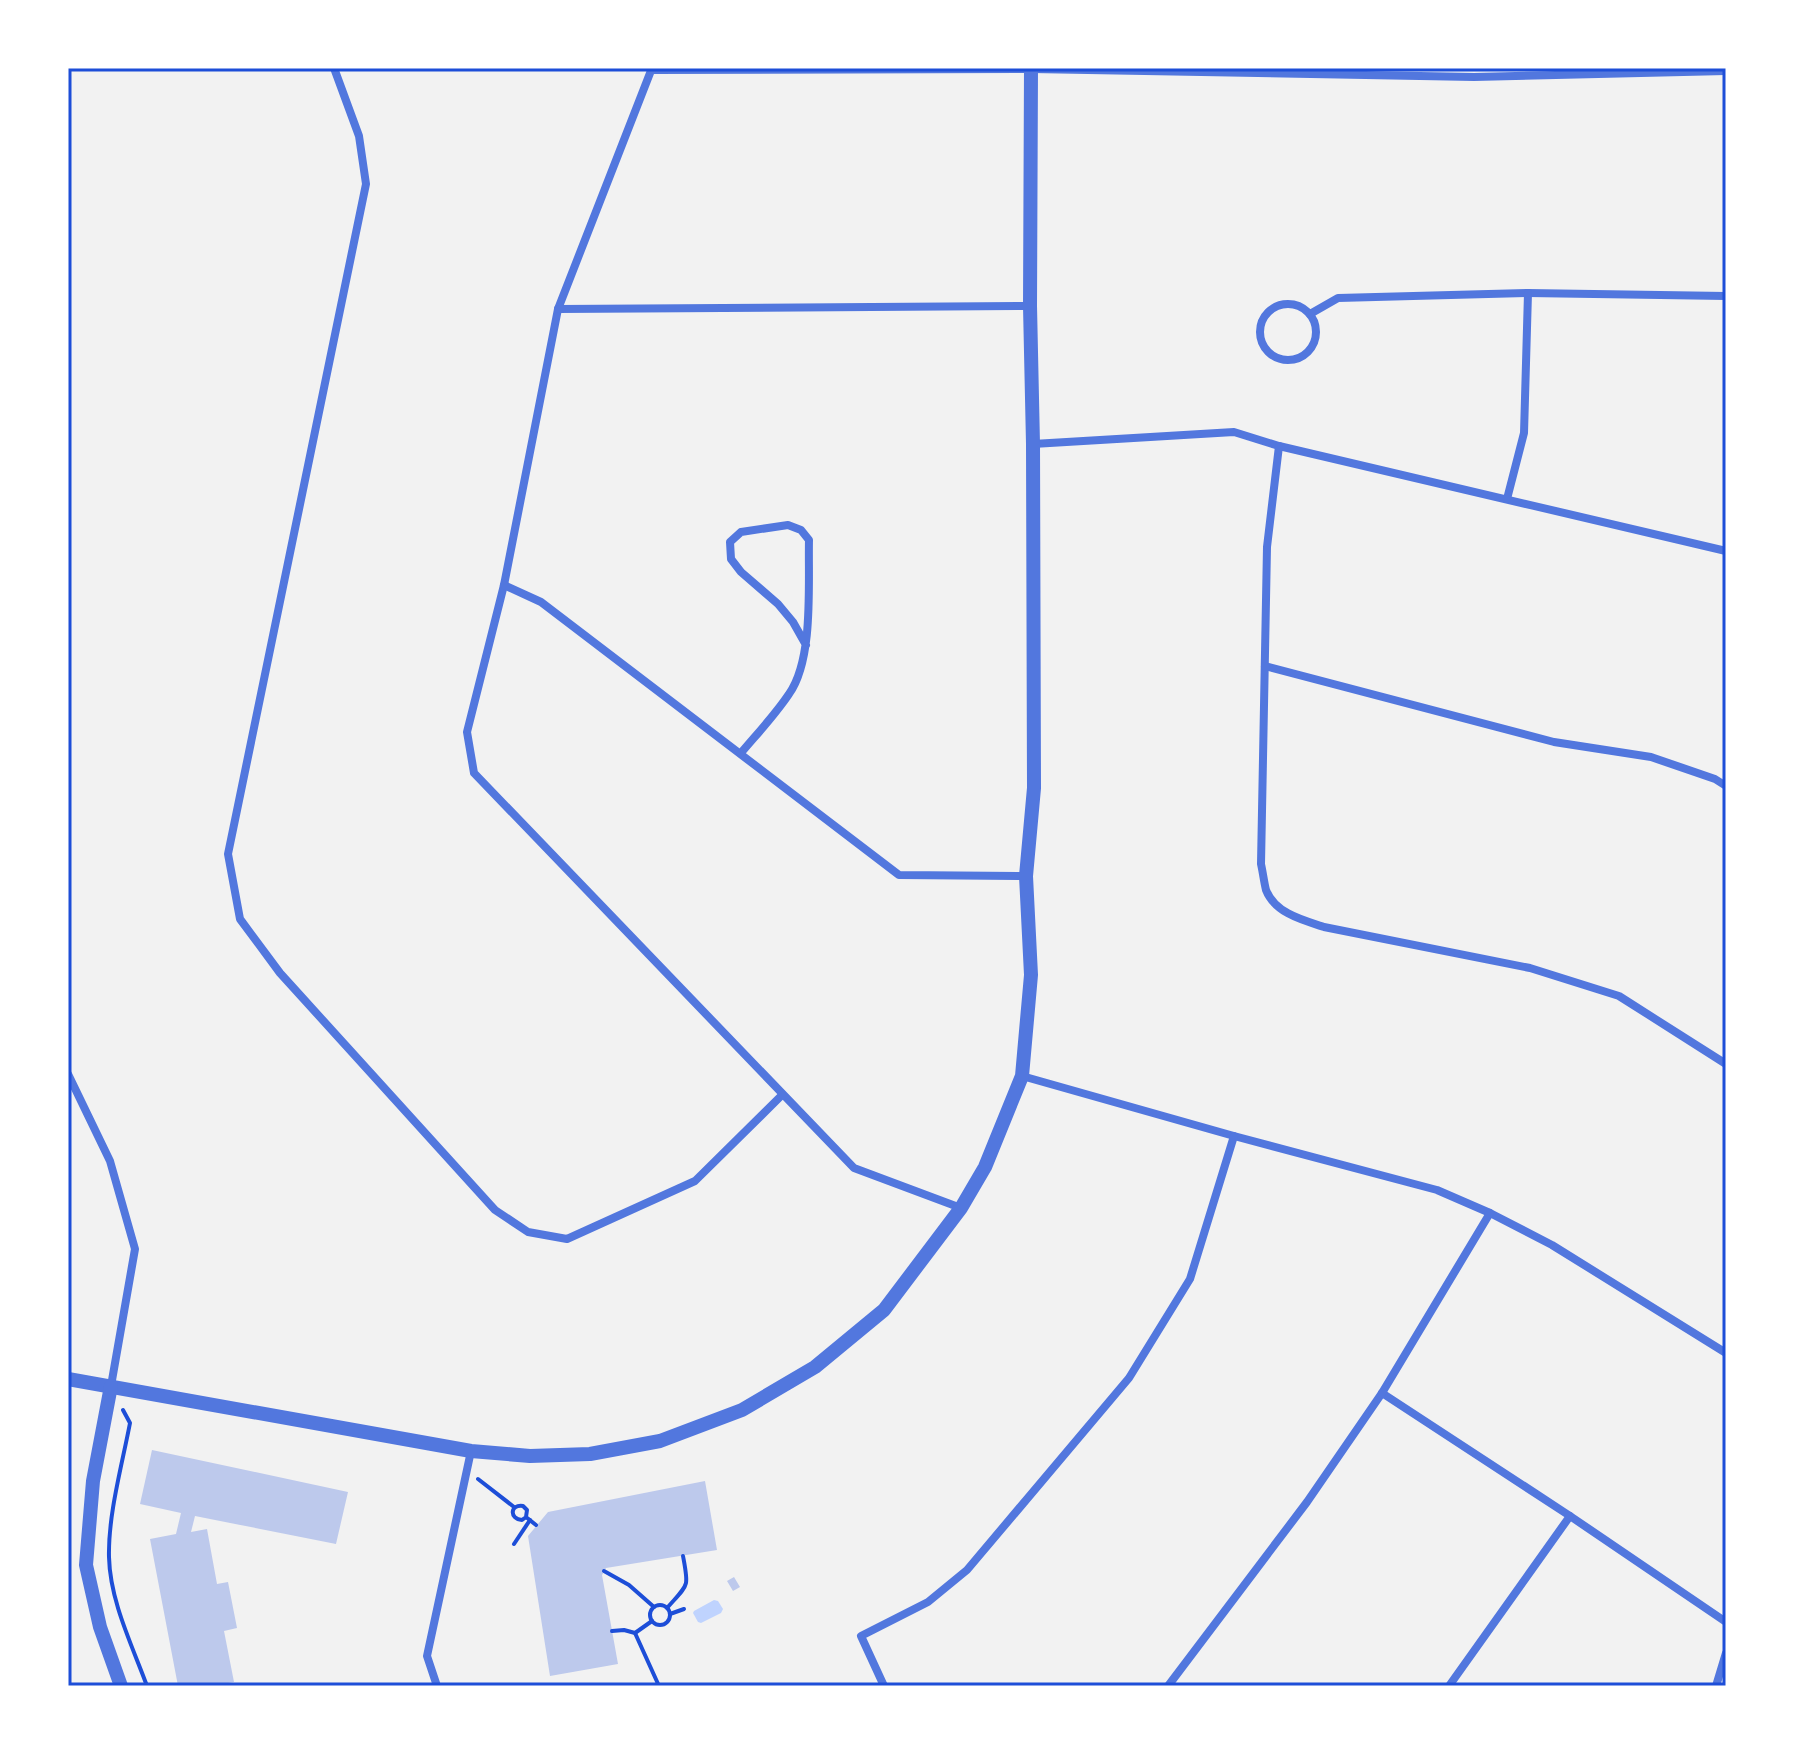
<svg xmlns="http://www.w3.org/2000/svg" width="1794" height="1754" font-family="'Alegreya Sans',sans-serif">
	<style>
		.water { fill: #bfd3fe }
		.building { fill: #bdc9ec }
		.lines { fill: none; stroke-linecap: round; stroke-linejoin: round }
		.path { stroke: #1d4ed8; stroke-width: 4 }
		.minor { stroke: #5277de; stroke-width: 8 }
		.tertiary { stroke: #5277de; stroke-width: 14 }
		.neatline { fill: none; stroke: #1d4ed8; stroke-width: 3 }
	</style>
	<rect width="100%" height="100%" fill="#f2f2f2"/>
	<polygon class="water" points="714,1600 718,1601 723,1609 721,1613 701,1623 698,1622 693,1613 694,1611"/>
	<g class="building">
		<polygon points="152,1450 348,1492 336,1544 195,1516 191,1532 207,1529 217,1584 228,1582 237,1628 224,1631 234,1682 211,1686 178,1686 150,1539 176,1534 181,1513 140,1504"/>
		<polygon points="705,1481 717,1550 606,1568 602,1575 618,1664 550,1676 528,1536 548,1512"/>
		<polygon points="734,1577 740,1587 733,1591 727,1581"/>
	</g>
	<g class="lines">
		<g class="path">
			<path d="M123,1410l7,13c-8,42 -22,92 -21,134 1,44 23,88 38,129"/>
			<polyline points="478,1479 514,1507"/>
			<path d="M526,1517l-4,3c-13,-1 -12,-16 1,-14l4,4 -1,7 10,8"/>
			<polyline points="514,1544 530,1520"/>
			<polyline points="604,1571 629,1585 654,1607"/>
			<circle cx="660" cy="1615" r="10"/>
			<path d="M667,1608c22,-25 22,-20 16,-52"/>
			<polyline points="670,1614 684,1609"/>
			<polyline points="612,1631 624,1630 635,1633 659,1686"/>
			<polyline points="635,1633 652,1621"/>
		</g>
		<g class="minor">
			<polyline points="334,68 359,136 366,184 228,854 240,919 280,973 495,1210 528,1232 567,1239 695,1181 782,1095"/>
			<polyline points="652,68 558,309 504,585 467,732 474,773 854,1168 961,1208"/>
			<polyline points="652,70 1031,69 1474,77 1726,71"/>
			<circle cx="1288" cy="332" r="28"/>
			<polyline points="558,309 1030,306"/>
			<polyline points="1310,314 1338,298 1528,293 1726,296"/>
			<polyline points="1033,444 1234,432 1279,446 1726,551"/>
			<path d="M1279,446l-12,101 -6,317c2,9 3,18 5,26 9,23 36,30 58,37l206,41 89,28 107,68"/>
			<polyline points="1507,499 1524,433 1528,293"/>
			<polyline points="504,585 541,602 899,875 1026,876"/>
			<polyline points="1265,666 1554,742 1651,757 1715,779 1726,786"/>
			<path d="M741,753c16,-19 34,-38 48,-59 25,-35 19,-111 20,-154l-8,-10 -13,-5 -47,7 -11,10 1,17 10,13 37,32 15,18 13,23"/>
			<polyline points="68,1074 110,1161 135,1249 111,1386"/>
			<polyline points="1022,1076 1234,1136 1437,1190 1490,1213 1552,1245 1726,1353"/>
			<polyline points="1382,1393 1570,1516 1726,1622"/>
			<polyline points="437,1686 427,1656 471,1451"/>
			<polyline points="884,1686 861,1636 928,1602 967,1570 1129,1378 1190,1279 1234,1136"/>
			<polyline points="1168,1686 1307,1502 1382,1393 1490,1213"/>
			<polyline points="1449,1686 1570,1516"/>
			<polyline points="1716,1686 1726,1653"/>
		</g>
		<g class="tertiary">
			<polyline points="68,1379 471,1451 530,1456 590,1454 660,1441 742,1410 815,1367 884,1310 961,1208 985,1167 1022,1076 1031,975 1026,876 1034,788 1033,444 1030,306 1031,68"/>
			<polyline points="111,1386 93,1481 86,1565 100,1627 121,1686"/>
		</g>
	</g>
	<rect width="1794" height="1754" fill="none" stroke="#ffffff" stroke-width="140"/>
	<rect x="70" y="70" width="1654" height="1614" class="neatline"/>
</svg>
